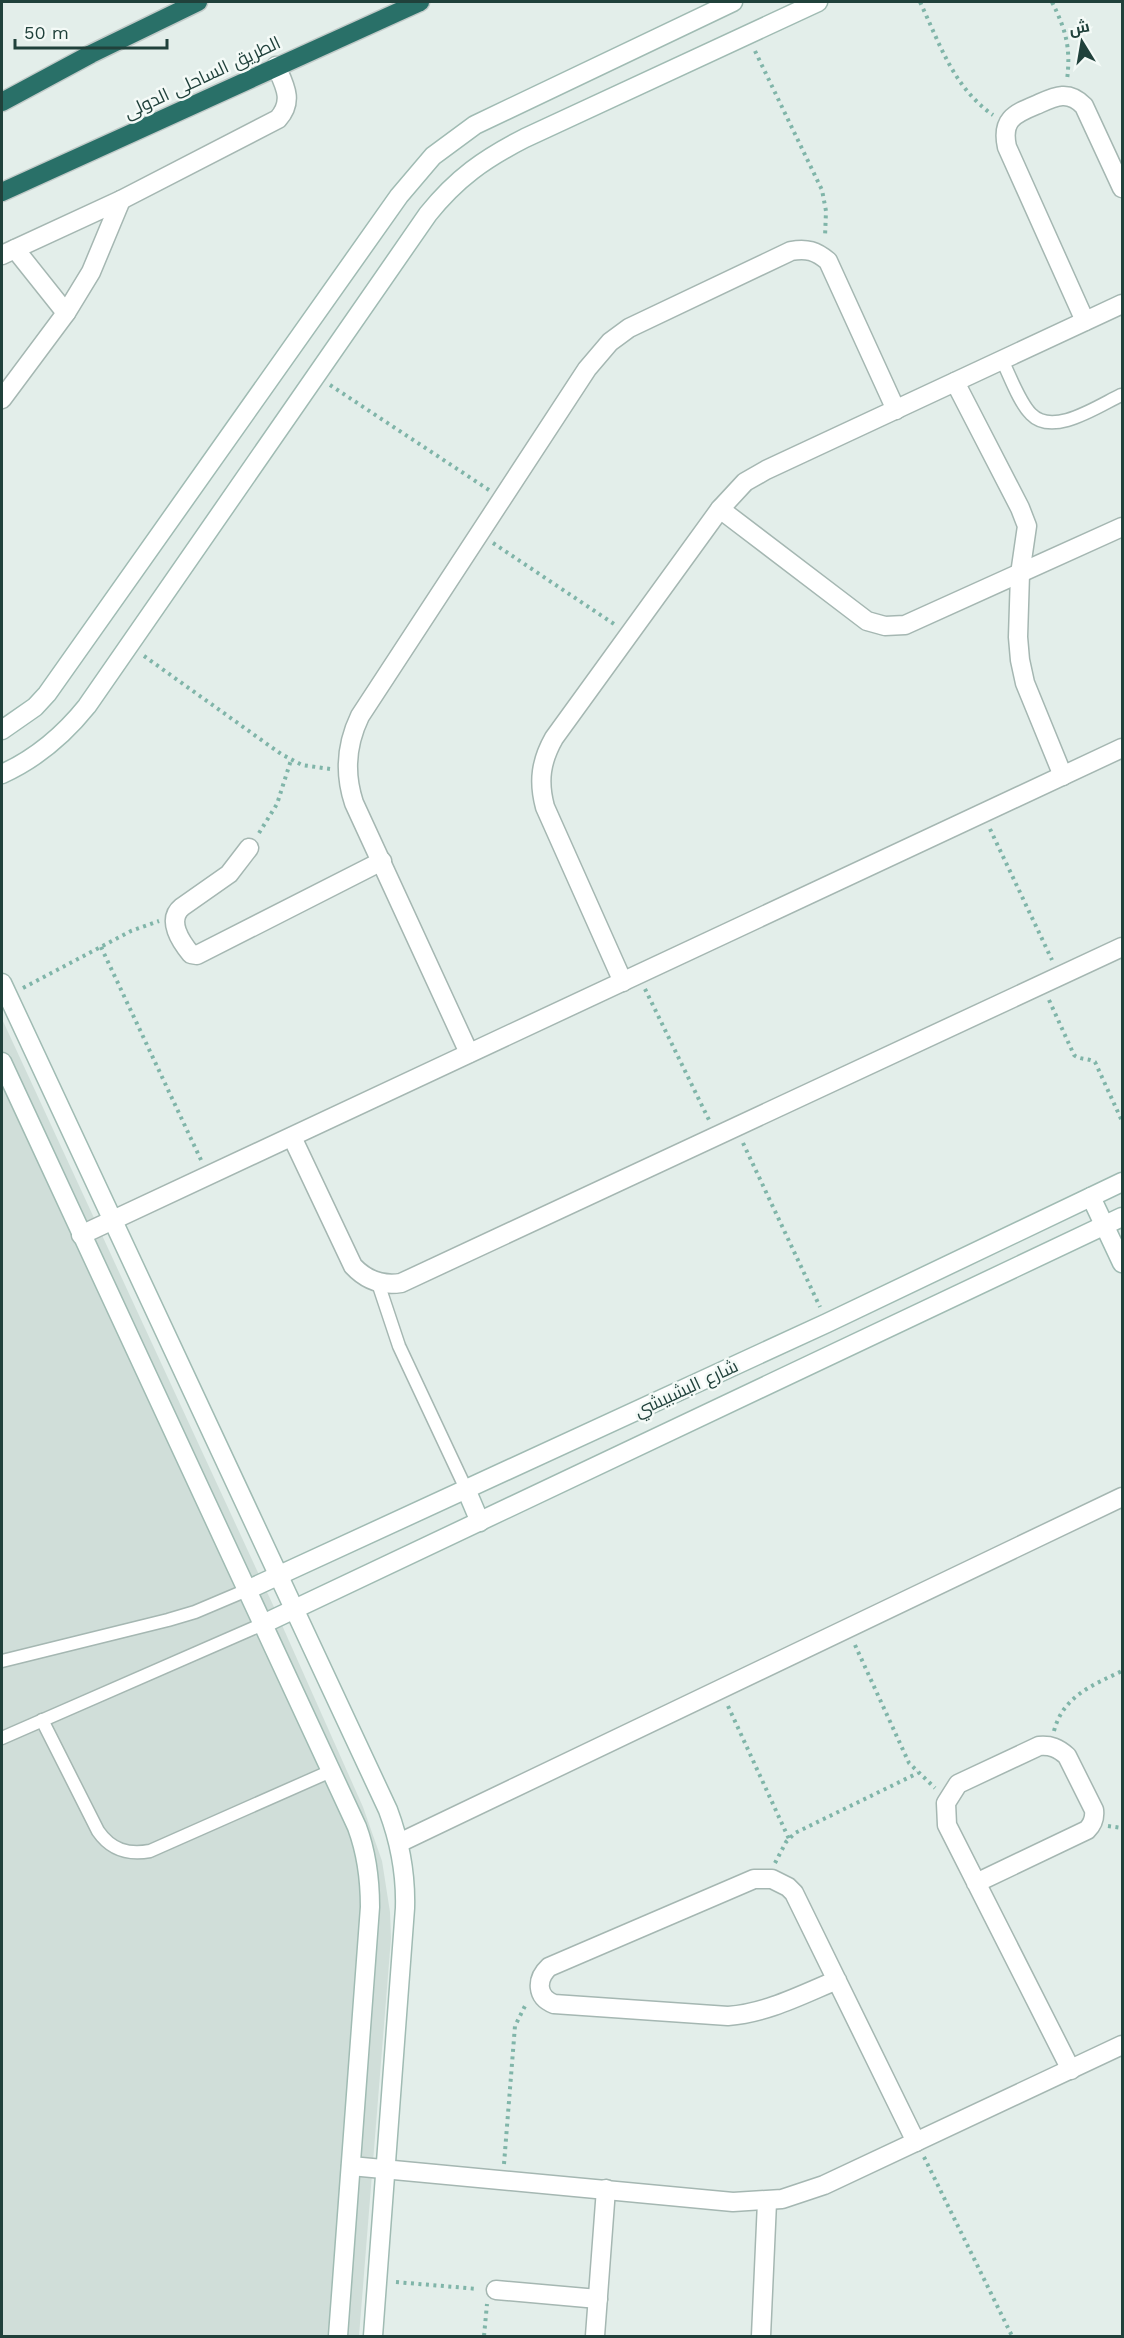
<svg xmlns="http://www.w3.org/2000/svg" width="1124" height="2338" font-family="'Work Sans',Cairo,sans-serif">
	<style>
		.built { fill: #d0ded9 }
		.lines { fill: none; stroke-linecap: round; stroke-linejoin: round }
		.lane-casing { stroke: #a5b7b2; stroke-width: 15 }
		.street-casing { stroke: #a5b7b2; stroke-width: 21 }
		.secondary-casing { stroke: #a0bbb3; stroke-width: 21 }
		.highway-casing { stroke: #c1cac8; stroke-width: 21 }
		.path { stroke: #80b5a9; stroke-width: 4; stroke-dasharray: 3 4.5; stroke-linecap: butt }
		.lane { stroke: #fff; stroke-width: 12 }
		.street { stroke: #fff; stroke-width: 18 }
		.secondary { stroke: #fff; stroke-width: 18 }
		.highway { stroke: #297068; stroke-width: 18 }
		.labels { text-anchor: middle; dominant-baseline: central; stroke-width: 5; stroke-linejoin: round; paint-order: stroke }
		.street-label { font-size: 18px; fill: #20413b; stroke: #f4faf7 }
	</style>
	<rect width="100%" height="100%" fill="#e3eeea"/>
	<polygon class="built" points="2,1019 273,1605 363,1807 382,1861 390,1912 391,1938 359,2336 2,2336"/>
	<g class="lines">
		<defs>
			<g id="lane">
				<path d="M1002,360c8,16 17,42 29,54 22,23 67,-8 90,-19"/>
				<polyline points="378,1283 399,1346 466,1489"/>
				<polyline points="2,1661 168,1620 195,1612 247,1590"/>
				<path d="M42,1720l56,111c13,19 30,24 52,20l181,-80"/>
				<polyline points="2,1738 263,1624"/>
			</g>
			<g id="street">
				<polyline points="15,249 66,313"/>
				<path d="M2,255l119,-55 157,-81c16,-18 7,-33 -2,-53"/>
				<path d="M1085,321l-78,-174c-6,-27 7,-33 29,-42 18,-8 32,-16 48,1l38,82"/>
				<polyline points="955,382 1020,508 1027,526 1020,574 1018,637 1020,660 1025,683 1063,776"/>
				<polyline points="2,399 66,313 91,272 121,200"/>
				<polyline points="720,509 867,621 885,626 905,625 1122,527"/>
				<path d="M249,848l-20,26 -47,33c-16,13 -1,35 9,47l6,1 185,-94"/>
				<path d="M623,982l-78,-175c-7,-26 -4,-46 9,-69l166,-229 25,-27 21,-12 356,-166"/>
				<path d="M469,1053l-115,-250c-10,-30 -8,-58 6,-87l227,-347 23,-27 19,-14 162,-77c16,-3 25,0 37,10l68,149"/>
				<path d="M292,1137l61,129c13,14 29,20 48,17l721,-336"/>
				<polyline points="81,1235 1122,748"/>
				<polyline points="399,1843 1122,1497"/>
				<path d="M976,1883l111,-53c6,-6 8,-12 7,-20l-27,-54c-9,-8 -16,-11 -28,-10l-81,38 -12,19 1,22 124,245"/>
				<path d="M837,1980c-36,15 -70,33 -109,36l-174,-12c-18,-7 -18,-25 -5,-37l205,-88h18l16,8 6,6 122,249"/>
				<polyline points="351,2166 733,2202 782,2199 824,2185 1122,2045"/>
				<polyline points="496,2290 598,2299"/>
				<polyline points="595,2336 606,2189"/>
				<polyline points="761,2336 767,2202"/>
			</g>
			<g id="secondary">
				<polyline points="2,730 35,707 47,694 399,196 433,156 475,125 733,2"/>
				<path d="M2,774c35,-16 61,-38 85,-68l341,-492c29,-36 56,-55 97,-76l293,-136"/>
				<path d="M2,983l386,827c12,32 18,63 17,98l-32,428"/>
				<path d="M2,1062l355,765c10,27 13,51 13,80l-32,429"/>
				<polyline points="1091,1197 1122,1263"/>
				<polyline points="466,1489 480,1522"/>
				<polyline points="247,1590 827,1323 1122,1182"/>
				<polyline points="263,1624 1122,1217"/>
			</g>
			<g id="highway">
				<polyline points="2,102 91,54 198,2"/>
				<polyline points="2,192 420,2"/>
			</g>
		</defs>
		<use href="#lane" class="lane-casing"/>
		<use href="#street" class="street-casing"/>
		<use href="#secondary" class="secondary-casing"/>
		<use href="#highway" class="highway-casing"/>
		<g class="path">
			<path d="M920,2c20,42 33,85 73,113"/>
			<path d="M1052,2c14,28 19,46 15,78"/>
			<polyline points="755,51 822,190 826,211 825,237"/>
			<polyline points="330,385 489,490"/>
			<polyline points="493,543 614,624"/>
			<polyline points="144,656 281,754 302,765 330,769"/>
			<polyline points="990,829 1052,960"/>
			<polyline points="259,833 277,804 291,760"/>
			<polyline points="101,947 201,1160"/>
			<polyline points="23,988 131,931 159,921"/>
			<polyline points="645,989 709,1120"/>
			<path d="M1049,1000l25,55c6,5 14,3 21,7l27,59"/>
			<polyline points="743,1143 820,1307"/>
			<polyline points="855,1645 909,1763 935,1788"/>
			<polyline points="728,1706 789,1839"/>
			<path d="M1054,1731c9,-35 39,-46 68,-60"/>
			<polyline points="1108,1826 1122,1828"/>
			<polyline points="775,1863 786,1842 795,1833 918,1773"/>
			<polyline points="924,2157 1012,2336"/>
			<polyline points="504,2164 515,2026 526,2004"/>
			<polyline points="396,2282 478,2289"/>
			<polyline points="484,2336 487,2304"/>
		</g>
		<use href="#lane" class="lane"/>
		<use href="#street" class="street"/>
		<use href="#secondary" class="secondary"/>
		<use href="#highway" class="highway"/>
	</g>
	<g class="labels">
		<g class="street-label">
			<text transform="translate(202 77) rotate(-25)">الطريق الساحلى الدولى</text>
			<text transform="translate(686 1388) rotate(-25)">شارع البشبيشي</text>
		</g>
	</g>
	<rect width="1124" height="2338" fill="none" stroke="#20413b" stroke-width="6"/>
	<g transform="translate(1082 42) rotate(349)" stroke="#f4faf7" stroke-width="4.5" paint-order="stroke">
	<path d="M0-4.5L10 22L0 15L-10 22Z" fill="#20413b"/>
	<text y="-9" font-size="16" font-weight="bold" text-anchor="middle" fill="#20413b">ش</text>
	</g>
	<path d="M15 39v9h152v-9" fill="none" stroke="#20413b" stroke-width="3"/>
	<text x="24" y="39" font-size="18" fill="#20413b" stroke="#f4faf7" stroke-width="4.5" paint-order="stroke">50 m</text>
</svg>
